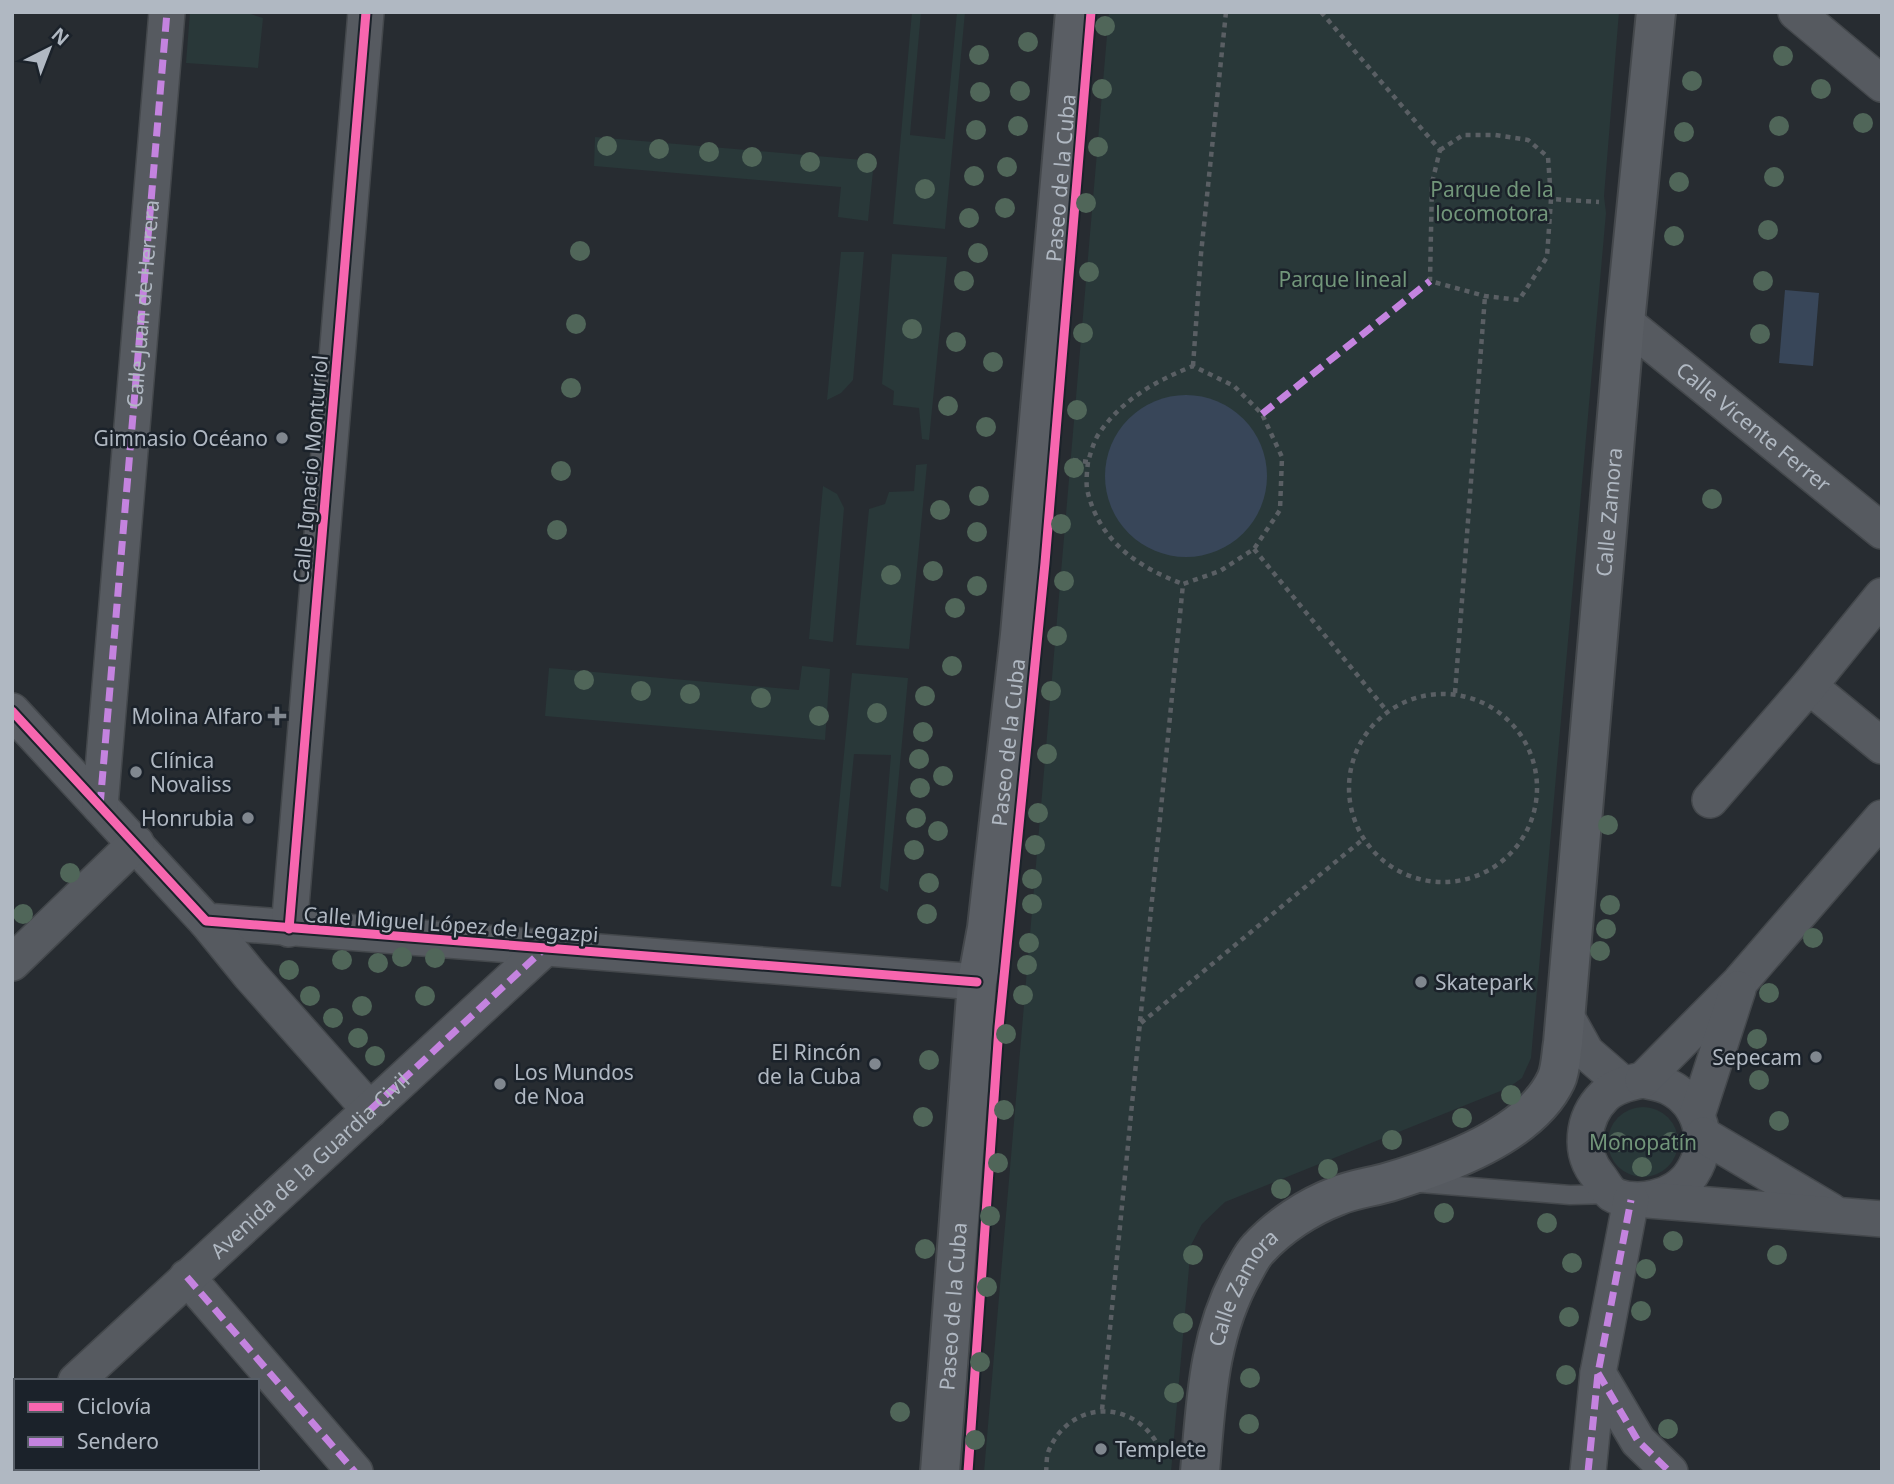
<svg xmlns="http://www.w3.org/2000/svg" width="1894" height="1484" font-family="'Noto Sans',sans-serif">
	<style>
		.green { fill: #293839 }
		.water { fill: #384659 }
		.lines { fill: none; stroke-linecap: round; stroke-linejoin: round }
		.lane-casing { stroke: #44484c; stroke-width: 21 }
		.street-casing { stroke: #44484c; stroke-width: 38 }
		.secondary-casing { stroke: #44484c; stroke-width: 42 }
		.path { stroke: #5a5f64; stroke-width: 4.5; stroke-dasharray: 5 5; stroke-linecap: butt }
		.lane { stroke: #565a60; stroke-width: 18 }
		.street { stroke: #565a60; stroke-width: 35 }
		.secondary { stroke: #5a5e64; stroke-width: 38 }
		.quiet { stroke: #c483df; stroke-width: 7; stroke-dasharray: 14 7; stroke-linecap: butt }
		.cycleway-casing { stroke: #1b222a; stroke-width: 13 }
		.cycleway { stroke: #f766af; stroke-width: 9 }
		.tree { fill: #506659 }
		.poi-dot { fill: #80878f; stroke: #1b222a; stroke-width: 2.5 }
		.labels { text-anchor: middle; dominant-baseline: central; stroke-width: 5; stroke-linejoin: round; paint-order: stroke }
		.street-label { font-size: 21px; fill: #b0b8c2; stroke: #1b222a }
		.park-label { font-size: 21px; fill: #72967a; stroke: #1b222a }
		.poi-label { font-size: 21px; fill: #b0b8c2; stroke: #1b222a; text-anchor: end }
	</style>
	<rect width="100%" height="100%" fill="#272c31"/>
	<g class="green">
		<polygon points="190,12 244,12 263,18 258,68 186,63"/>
		<polygon points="912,12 921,12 910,135 945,139 957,12 965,12 945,229 893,224"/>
		<polygon points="1109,12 1619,12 1604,196 1606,213 1531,1058 1522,1078 1508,1088 1225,1202 1202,1224 1191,1245 1171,1472 984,1472"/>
		<polygon points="595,137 874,161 868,221 838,217 841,187 594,166"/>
		<polygon points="841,252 864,252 853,380 841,393 827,400"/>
		<polygon points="892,254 947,257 929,440 922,439 919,408 893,405 894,391 882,384"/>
		<polygon points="927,464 909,649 856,645 869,509 885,504 889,492 914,491 916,465"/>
		<polygon points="823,486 837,494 844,508 833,642 809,639"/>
		<polygon points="802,666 830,669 825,740 545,716 549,668 799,690"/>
		<polygon points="852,673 908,678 888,892 880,888 891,755 854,754 841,887 831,886"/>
		<circle cx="1643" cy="1142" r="35"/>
	</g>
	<g class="water">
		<polygon points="1785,290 1819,293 1813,366 1779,363"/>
		<circle cx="1186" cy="476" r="81"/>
	</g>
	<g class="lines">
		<defs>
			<polyline id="lane" points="1421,1183 1570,1195 1612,1194"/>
			<g id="street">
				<polyline points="1796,12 1882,84"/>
				<path id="s1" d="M1625,322l257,209"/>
				<polyline points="1809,686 1882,746"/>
				<polyline points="12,711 206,921 977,982"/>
				<polyline points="1710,800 1809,686 1882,596"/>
				<polyline points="100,806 167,12"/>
				<polyline points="206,921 250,975 370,1110"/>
				<polyline points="289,929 366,12"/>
				<polyline points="12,963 136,843"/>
				<polyline points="1565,1014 1586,1052 1623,1084"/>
				<path d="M1643,1080c8,2 18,3 26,7 32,16 43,56 23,86 -8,13 -23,22 -38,25 -12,3 -31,3 -42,-4 -5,-4 -9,-12 -13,-17 -21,-24 -17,-59 5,-81 10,-10 25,-13 39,-16z"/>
				<polyline points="1643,1080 1740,982 1882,818"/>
				<polyline points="1697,1115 1738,989"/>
				<polyline points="1703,1135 1831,1211"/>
				<polyline points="1648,1200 1882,1219"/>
				<polyline points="187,1277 355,1472"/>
				<polyline points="1598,1373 1638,1441 1670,1472"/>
				<path id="s2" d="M76,1381l468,-432"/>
				<polyline points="12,1441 16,1438"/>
				<polyline points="1588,1472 1598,1373 1631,1200"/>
			</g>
			<g id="secondary">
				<path id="s3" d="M940,1472l37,-490 10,-54 33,-293 55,-623"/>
				<path id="s4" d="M1200,1472c6,-71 8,-138 44,-201 4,-7 8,-16 14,-22 21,-23 50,-42 79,-53 16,-7 35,-9 52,-14 56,-17 141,-47 167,-102 5,-10 5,-26 7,-37l62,-721 31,-310"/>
			</g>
		</defs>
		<use href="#lane" class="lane-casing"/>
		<use href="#street" class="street-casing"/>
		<use href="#secondary" class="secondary-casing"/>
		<g class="path">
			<polyline points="1321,12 1440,150 1432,183 1430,281 1485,296 1519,300 1547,257 1551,199 1599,202"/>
			<polyline points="1440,150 1463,135 1495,135 1528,140 1548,157 1551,199"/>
			<polyline points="1193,366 1201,254 1226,12"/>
			<path d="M1073,460l15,2c3,-10 6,-22 12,-30 24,-34 56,-51 93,-66l41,20 28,28 20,43 -2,53 -26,39 -34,22 -37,13 -81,826"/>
			<path d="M1088,462c-1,9 -2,19 -1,27 11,51 50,78 96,95"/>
			<polyline points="1254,549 1386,710"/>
			<polyline points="1455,693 1485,296"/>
			<circle cx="1443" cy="788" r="94"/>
			<polyline points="1141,1023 1362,840"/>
			<path d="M1046,1472c1,-7 0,-16 3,-22 20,-47 78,-52 106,-10 3,6 4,15 5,22"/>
		</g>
		<use href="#lane" class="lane"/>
		<use href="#street" class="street"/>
		<use href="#secondary" class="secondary"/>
		<g class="quiet">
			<polyline points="1262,414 1430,281"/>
			<path id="s5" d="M100,806l67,-794"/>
			<polyline points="370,1110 544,949"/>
			<polyline points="187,1277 355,1472"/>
			<polyline points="1598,1373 1638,1441 1670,1472"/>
			<polyline points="1588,1472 1598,1373 1631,1200"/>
		</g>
		<defs>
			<g id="cycleway">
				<polyline points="12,711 206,921 977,982"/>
				<polyline points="289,929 366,12"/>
				<polyline points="968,1472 999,1027 1045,563 1091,12"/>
			</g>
		</defs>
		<use href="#cycleway" class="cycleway-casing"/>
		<use href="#cycleway" class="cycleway"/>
	</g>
	<g class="tree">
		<circle cx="1105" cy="26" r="10"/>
		<circle cx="1028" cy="42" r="10"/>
		<circle cx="979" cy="55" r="10"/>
		<circle cx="1783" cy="56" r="10"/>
		<circle cx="1692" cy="81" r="10"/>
		<circle cx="1102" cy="89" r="10"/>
		<circle cx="1821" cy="89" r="10"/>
		<circle cx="1020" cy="91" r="10"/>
		<circle cx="980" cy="92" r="10"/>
		<circle cx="1863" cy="123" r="10"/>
		<circle cx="1018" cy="126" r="10"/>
		<circle cx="1779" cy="126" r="10"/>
		<circle cx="976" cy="130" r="10"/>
		<circle cx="1684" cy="132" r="10"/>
		<circle cx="607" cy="146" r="10"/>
		<circle cx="1098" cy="147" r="10"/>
		<circle cx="659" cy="149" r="10"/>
		<circle cx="709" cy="152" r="10"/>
		<circle cx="752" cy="157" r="10"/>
		<circle cx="810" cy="162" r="10"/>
		<circle cx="867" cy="163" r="10"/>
		<circle cx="1007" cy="167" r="10"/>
		<circle cx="974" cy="176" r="10"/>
		<circle cx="1774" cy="177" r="10"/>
		<circle cx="1679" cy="182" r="10"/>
		<circle cx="925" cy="189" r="10"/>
		<circle cx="1086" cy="203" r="10"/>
		<circle cx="1005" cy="208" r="10"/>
		<circle cx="969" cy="218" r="10"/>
		<circle cx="1768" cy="230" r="10"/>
		<circle cx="1674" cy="236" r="10"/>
		<circle cx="580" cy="251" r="10"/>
		<circle cx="978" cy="253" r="10"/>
		<circle cx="1089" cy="272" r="10"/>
		<circle cx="964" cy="281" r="10"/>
		<circle cx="1763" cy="281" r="10"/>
		<circle cx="576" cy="324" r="10"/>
		<circle cx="912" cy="329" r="10"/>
		<circle cx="1083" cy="333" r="10"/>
		<circle cx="1760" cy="334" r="10"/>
		<circle cx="956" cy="342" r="10"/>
		<circle cx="993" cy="362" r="10"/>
		<circle cx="571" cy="388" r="10"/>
		<circle cx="948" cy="406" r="10"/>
		<circle cx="1077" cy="410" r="10"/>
		<circle cx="986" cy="427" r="10"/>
		<circle cx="1074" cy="468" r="10"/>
		<circle cx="561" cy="471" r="10"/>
		<circle cx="979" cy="496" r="10"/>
		<circle cx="1712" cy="499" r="10"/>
		<circle cx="940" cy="510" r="10"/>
		<circle cx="1061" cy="524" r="10"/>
		<circle cx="557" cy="530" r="10"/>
		<circle cx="977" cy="532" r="10"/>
		<circle cx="933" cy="571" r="10"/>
		<circle cx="891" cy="575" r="10"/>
		<circle cx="1064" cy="581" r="10"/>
		<circle cx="977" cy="586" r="10"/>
		<circle cx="955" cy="608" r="10"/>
		<circle cx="1057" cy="636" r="10"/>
		<circle cx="952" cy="666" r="10"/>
		<circle cx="584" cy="680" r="10"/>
		<circle cx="641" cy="691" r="10"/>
		<circle cx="1051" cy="691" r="10"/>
		<circle cx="690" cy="694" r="10"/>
		<circle cx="925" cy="696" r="10"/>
		<circle cx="761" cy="698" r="10"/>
		<circle cx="877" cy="713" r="10"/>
		<circle cx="819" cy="716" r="10"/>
		<circle cx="923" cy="732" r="10"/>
		<circle cx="1047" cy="754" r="10"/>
		<circle cx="919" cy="759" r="10"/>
		<circle cx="943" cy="776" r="10"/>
		<circle cx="920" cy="788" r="10"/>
		<circle cx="1038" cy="813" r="10"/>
		<circle cx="916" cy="818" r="10"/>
		<circle cx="1608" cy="825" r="10"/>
		<circle cx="938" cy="831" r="10"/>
		<circle cx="1035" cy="845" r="10"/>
		<circle cx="914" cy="850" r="10"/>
		<circle cx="70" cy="873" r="10"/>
		<circle cx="1032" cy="879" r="10"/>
		<circle cx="929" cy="883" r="10"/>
		<circle cx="1032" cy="904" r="10"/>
		<circle cx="1610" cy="905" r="10"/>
		<circle cx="23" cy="914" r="10"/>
		<circle cx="927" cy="914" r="10"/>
		<circle cx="1606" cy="929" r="10"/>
		<circle cx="1813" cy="938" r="10"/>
		<circle cx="1029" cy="943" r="10"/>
		<circle cx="1600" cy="951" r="10"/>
		<circle cx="402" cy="957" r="10"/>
		<circle cx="435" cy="958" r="10"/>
		<circle cx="342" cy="960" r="10"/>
		<circle cx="378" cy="963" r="10"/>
		<circle cx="1027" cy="965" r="10"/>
		<circle cx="289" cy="970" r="10"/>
		<circle cx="1769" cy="993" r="10"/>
		<circle cx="1023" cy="995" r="10"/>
		<circle cx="310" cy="996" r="10"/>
		<circle cx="425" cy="996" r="10"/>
		<circle cx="362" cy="1006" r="10"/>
		<circle cx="333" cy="1018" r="10"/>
		<circle cx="1006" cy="1034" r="10"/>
		<circle cx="358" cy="1038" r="10"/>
		<circle cx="1757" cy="1039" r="10"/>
		<circle cx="375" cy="1056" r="10"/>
		<circle cx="929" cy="1060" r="10"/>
		<circle cx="1759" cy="1080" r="10"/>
		<circle cx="1511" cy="1095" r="10"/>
		<circle cx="1004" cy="1110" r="10"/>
		<circle cx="923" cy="1117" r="10"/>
		<circle cx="1462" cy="1118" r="10"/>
		<circle cx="1779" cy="1121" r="10"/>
		<circle cx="1392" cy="1140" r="10"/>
		<circle cx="1618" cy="1142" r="10"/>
		<circle cx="1671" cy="1142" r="10"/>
		<circle cx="998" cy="1163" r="10"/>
		<circle cx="1642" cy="1167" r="10"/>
		<circle cx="1328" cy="1169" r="10"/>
		<circle cx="1281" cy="1189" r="10"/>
		<circle cx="1444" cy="1213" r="10"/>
		<circle cx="990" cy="1216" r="10"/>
		<circle cx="1547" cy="1223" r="10"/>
		<circle cx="1673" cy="1241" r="10"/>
		<circle cx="925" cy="1249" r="10"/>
		<circle cx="1193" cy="1255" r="10"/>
		<circle cx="1777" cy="1255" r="10"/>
		<circle cx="1572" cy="1263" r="10"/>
		<circle cx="1646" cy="1269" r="10"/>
		<circle cx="987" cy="1287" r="10"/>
		<circle cx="1641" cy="1311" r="10"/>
		<circle cx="1569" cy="1317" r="10"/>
		<circle cx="1183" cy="1323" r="10"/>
		<circle cx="980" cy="1362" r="10"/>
		<circle cx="1566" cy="1375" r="10"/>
		<circle cx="1250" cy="1378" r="10"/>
		<circle cx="1174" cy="1393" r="10"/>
		<circle cx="900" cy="1412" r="10"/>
		<circle cx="1249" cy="1424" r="10"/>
		<circle cx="1668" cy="1429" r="10"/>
		<circle cx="975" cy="1440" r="10"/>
	</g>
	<g class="poi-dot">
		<circle cx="282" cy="438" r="7"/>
		<path d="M273.5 705.5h7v7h7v7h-7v7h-7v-7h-7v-7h7z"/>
		<circle cx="136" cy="772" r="7"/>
		<circle cx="248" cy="818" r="7"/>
		<circle cx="1421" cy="982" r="7"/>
		<circle cx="1816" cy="1057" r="7"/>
		<circle cx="875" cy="1064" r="7"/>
		<circle cx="500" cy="1084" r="7"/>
		<circle cx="1101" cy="1449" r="7"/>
	</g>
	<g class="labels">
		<g class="street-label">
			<text stroke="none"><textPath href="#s3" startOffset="1300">Paseo de la Cuba</textPath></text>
			<text stroke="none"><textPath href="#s5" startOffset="504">Calle Juan de Herrera</textPath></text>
			<text stroke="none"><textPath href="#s1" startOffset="166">Calle Vicente Ferrer</textPath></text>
			<text transform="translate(310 469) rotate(-85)">Calle Ignacio Monturiol</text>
			<text stroke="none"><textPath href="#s4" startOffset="1155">Calle Zamora</textPath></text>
			<text stroke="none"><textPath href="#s3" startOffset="733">Paseo de la Cuba</textPath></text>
			<text transform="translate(451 924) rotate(4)">Calle Miguel López de Legazpi</text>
			<text stroke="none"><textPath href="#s2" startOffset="318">Avenida de la Guardia Civil</textPath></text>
			<text stroke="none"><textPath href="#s4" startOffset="192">Calle Zamora</textPath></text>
			<text stroke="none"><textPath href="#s3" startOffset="166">Paseo de la Cuba</textPath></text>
		</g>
		<g class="park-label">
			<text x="1492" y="189">Parque de la<tspan x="1492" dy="24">locomotora</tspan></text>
			<text x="1343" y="279">Parque lineal</text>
			<text x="1643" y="1142">Monopatín</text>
		</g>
		<g class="poi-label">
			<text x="268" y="438">Gimnasio Océano</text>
			<text x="263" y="716">Molina Alfaro</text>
			<text x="150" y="760" text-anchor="start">Clínica<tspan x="150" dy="24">Novaliss</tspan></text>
			<text x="234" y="818">Honrubia</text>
			<text x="1435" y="982" text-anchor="start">Skatepark</text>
			<text x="861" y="1052">El Rincón<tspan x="861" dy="24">de la Cuba</tspan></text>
			<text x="1802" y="1057">Sepecam</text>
			<text x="514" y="1072" text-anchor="start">Los Mundos<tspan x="514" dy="24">de Noa</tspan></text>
			<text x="1115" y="1449" text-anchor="start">Templete</text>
		</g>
	</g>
	<rect width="1894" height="1484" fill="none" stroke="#b0b8c2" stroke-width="28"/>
	<rect x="14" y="1379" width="245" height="91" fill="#1b222a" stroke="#575e67" stroke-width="2"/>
	<rect x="28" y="1402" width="35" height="10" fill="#f766af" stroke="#575e67" stroke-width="2"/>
	<text x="77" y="1414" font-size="21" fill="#b0b8c2">Ciclovía</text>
	<rect x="28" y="1437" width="35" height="10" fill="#c483df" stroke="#575e67" stroke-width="2"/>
	<text x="77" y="1449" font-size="21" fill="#b0b8c2">Sendero</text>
	<g transform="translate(49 49) rotate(42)" stroke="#1b222a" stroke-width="5" paint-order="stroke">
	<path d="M0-5L12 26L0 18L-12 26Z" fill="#b0b8c2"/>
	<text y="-10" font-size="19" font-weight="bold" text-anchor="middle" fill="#b0b8c2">N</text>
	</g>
</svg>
